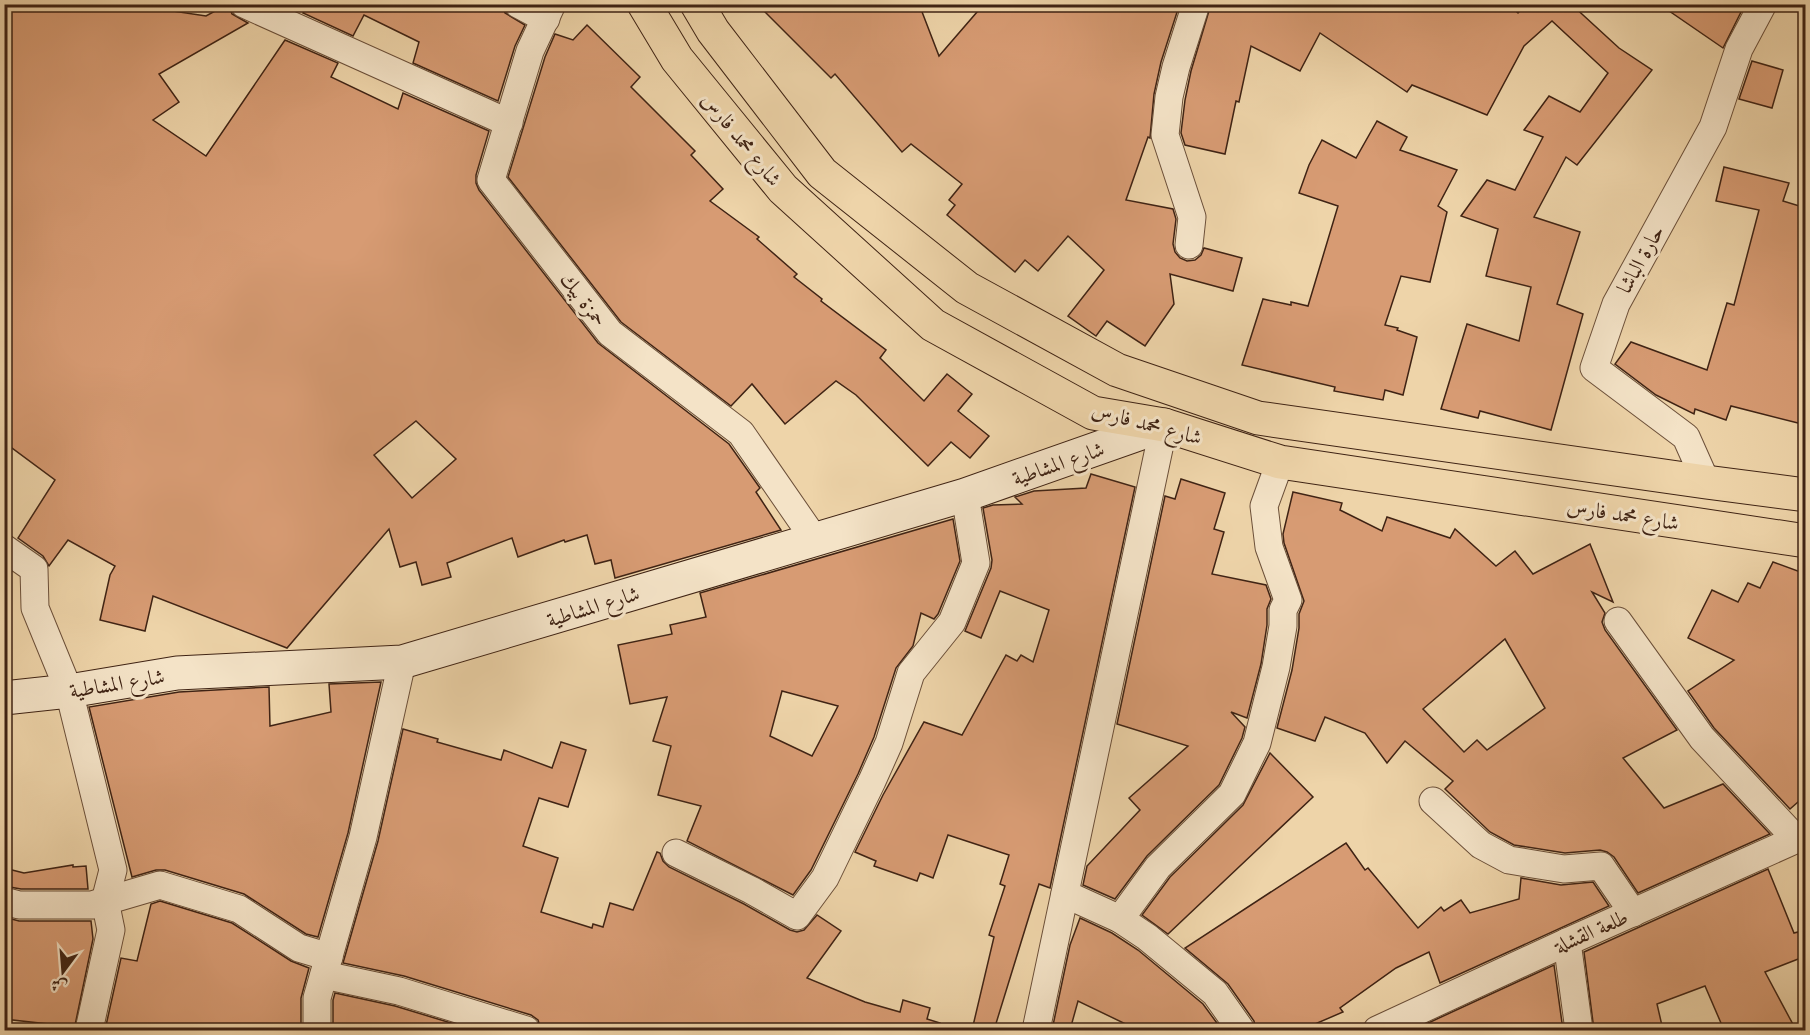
<svg xmlns="http://www.w3.org/2000/svg" width="1810" height="1035" font-family="'Libre Caslon Text',Amiri,serif">
	<style>
		.building { fill: #d79b73; stroke: #3f2314; stroke-width: 1.5; fill-rule: evenodd }
		.lines { fill: none; stroke-linecap: round; stroke-linejoin: round }
		.street-casing { stroke: #6b4f39; stroke-width: 29 }
		.secondary-casing { stroke: #3f2314; stroke-width: 35 }
		.primary-casing { stroke: #3f2314; stroke-width: 35 }
		.street { stroke: #f4e3c7; stroke-width: 27 }
		.secondary { stroke: #f4e3c7; stroke-width: 33 }
		.primary { stroke: #eed4a9; stroke-width: 33 }
		.labels { text-anchor: middle; dominant-baseline: central; stroke-width: 6; stroke-linejoin: round; paint-order: stroke }
		.street-label { font-size: 21px; fill: #3f2314; stroke: #f4e3c7 }
	</style>
	<rect width="100%" height="100%" fill="#eed4a9"/>
	<filter id="stains"><feTurbulence type="fractalNoise" baseFrequency=".00333" numOctaves="4"/><feColorMatrix values="0 0 0 0 .2 0 0 0 0 .09 0 0 0 0 .02 0 0 0 .5 -.17"/></filter>
	<radialGradient id="worn" r=".72"><stop offset=".6" stop-color="#630" stop-opacity="0"/><stop offset="1" stop-color="#630" stop-opacity=".3"/></radialGradient>
	<g class="building">
		<path d="M4,4h158l-3,5 47,7 22,-12 4,10 16,9 -89,51 20,28 -26,18 53,36 79,-116 53,23 -7,14 67,32 5,-16 86,38 -13,44v8l3,7 119,153 131,101 31,44 -4,4 25,38 -166,48 -4,-18 -16,4 -8,-29 -22,7 -1,-2 -46,17 -6,-19 -65,25 4,14 -29,8 -6,-23 -16,5 -11,-38 -102,119 -134,-52 -8,35 -45,-11 10,-45 5,-9 -47,-26 -19,26 -6,-10 -25,-18 37,-58 -51,-38zM416,421l40,38 -44,39 -38,-43z"/>
		<polygon points="309,4 502,4 505,13 525,25 515,46 498,101 413,63 419,42 364,15 353,36 303,13"/>
		<polygon points="757,4 919,4 939,56 977,12 981,4 1175,4 1179,6 1161,62 1154,94 1150,138 1148,137 1126,200 1173,209 1176,219 1173,244 1175,252 1180,258 1187,261 1195,260 1201,255 1204,248 1242,258 1233,291 1170,274 1174,304 1145,346 1107,321 1096,336 1068,316 1104,270 1068,236 1038,271 1025,260 1015,272 947,215 955,205 949,200 962,184 911,144 902,152 835,74 831,78"/>
		<polygon points="1211,4 1508,4 1518,13 1526,4 1571,4 1619,48 1652,70 1577,165 1566,157 1534,217 1580,232 1557,304 1583,314 1551,430 1480,411 1478,418 1441,409 1467,324 1519,341 1531,287 1486,276 1498,229 1461,216 1487,180 1515,190 1543,137 1524,130 1549,96 1580,112 1608,73 1552,21 1524,46 1487,115 1412,85 1407,92 1320,33 1300,71 1251,46 1239,102 1236,101 1225,154 1185,145 1181,133 1185,100 1191,71"/>
		<polygon points="1659,4 1745,4 1723,48"/>
		<polygon points="587,25 640,77 631,87 695,151 691,155 723,189 710,201 759,237 757,239 797,274 794,277 822,299 821,301 886,350 880,358 924,401 947,374 972,394 958,411 989,436 970,458 951,442 928,466 856,395 836,381 785,424 752,384 731,406 621,322 508,177 545,57 555,34 573,40"/>
		<polygon points="1752,61 1783,70 1772,108 1739,99"/>
		<polygon points="1377,121 1407,137 1400,150 1457,170 1438,206 1447,212 1430,282 1401,276 1385,325 1398,328 1397,330 1417,337 1403,395 1385,390 1383,400 1334,391 1335,387 1242,365 1263,299 1291,305 1291,302 1308,306 1338,206 1299,193 1309,165 1322,140 1356,158"/>
		<polygon points="1724,167 1789,183 1783,201 1806,208 1806,425 1731,406 1726,420 1695,409 1694,414 1656,395 1615,364 1631,342 1707,370 1727,303 1734,305 1759,210 1716,201"/>
		<polygon points="1091,474 1135,487 1050,888 1039,884 994,1030 972,1030 994,937 989,935 1005,886 1000,884 1009,855 948,835 933,878 920,873 917,881 874,866 876,861 855,852 883,795 924,722 962,735 1006,655 1017,661 1021,655 1033,662 1049,610 1000,591 981,638 965,631 991,568 992,560 983,508 993,505 1022,504 1015,497 1034,491 1086,488"/>
		<polygon points="1181,479 1225,493 1214,529 1224,532 1212,574 1266,585 1271,599 1267,609 1267,625 1261,664 1247,718 1231,712 1245,727 1242,738 1219,785 1147,856 1115,899 1083,885 1087,866 1140,810 1129,798 1188,746 1117,724 1165,496 1175,499"/>
		<path d="M1293,492l49,11 -2,7 42,21 5,-14 63,21 5,-9 41,37 19,-15 18,23 57,-30 23,58 -21,-10 13,21 -3,9 3,8 72,100 -54,28 41,50 59,-24 47,50 -132,59 -24,-36 -7,-5 -7,-2 -35,3 -51,-8 -24,-13 -45,-43 8,-8 -48,-40 -18,22 -22,-30 -40,-16 -10,24 -38,-13 15,-58 7,-42v-14l5,-13 -20,-58 -1,-9zM1505,639l40,69 -58,42 -10,-10 -13,12 -41,-43z"/>
		<path d="M953,519l7,42 -22,53 -4,5 -13,-6 -8,33 -17,22 -22,69 -16,37 -47,96 -18,25 -106,-54 14,-35 -43,-11 13,-49 -18,-5 14,-44 -37,7 -12,-59 54,-11 -2,-9 36,-8 -6,-24zM782,691l56,15 -26,50 -42,-20z"/>
		<polygon points="1773,562 1806,574 1806,795 1790,809 1714,728 1688,691 1734,660 1688,638 1712,590 1738,602 1748,583 1760,588"/>
		<polygon points="381,682 348,833 318,937 306,934 244,894 165,870 156,870 132,877 89,707 179,692 269,687 270,726 331,712 329,684"/>
		<polygon points="403,729 438,739 437,742 501,760 504,750 552,768 561,742 586,750 568,807 539,798 523,846 558,858 541,912 592,928 593,924 603,927 610,903 633,910 657,852 660,853 663,861 669,867 744,904 790,930 797,932 804,930 817,915 841,931 807,978 865,1002 900,1012 903,1000 930,1008 927,1019 940,1023 939,1030 541,1030 538,1020 531,1015 404,976 343,963 378,841"/>
		<polygon points="1270,753 1313,797 1168,934 1142,915 1170,877 1243,805"/>
		<polygon points="1346,843 1365,870 1368,868 1418,928 1441,907 1444,911 1461,900 1470,913 1519,899 1521,878 1561,885 1593,882 1609,906 1440,983 1429,952 1396,968 1340,1008 1343,1012 1301,1030 1256,1030 1254,1021 1228,984 1185,948"/>
		<polygon points="73,865 73,867 86,866 88,889 21,889 4,886 4,868 24,873"/>
		<polygon points="1768,869 1794,933 1798,932 1806,951 1806,956 1765,972 1796,1030 1724,1030 1705,986 1657,1004 1663,1030 1594,1030 1584,952"/>
		<polygon points="160,901 232,923 291,961 309,968 301,998 301,1030 105,1030 121,958 137,961 151,904"/>
		<polygon points="4,917 19,921 91,921 93,939 74,1030 47,1030 48,1024 4,1019"/>
		<polygon points="1080,918 1112,933 1138,950 1203,1004 1222,1030 1138,1030 1078,1001 1070,1030 1052,1030 1070,945"/>
		<polygon points="1554,965 1563,1030 1413,1030"/>
		<polygon points="335,993 395,1006 474,1030 333,1030 333,1000"/>
	</g>
	<g class="lines">
		<defs>
			<g id="street">
				<polyline points="244,4 509,123"/>
				<polyline points="518,4 546,19"/>
				<polyline points="552,4 530,51 491,180 610,333 741,433 815,540"/>
				<polyline points="1189,245 1192,217 1165,135 1169,97 1176,67 1196,4"/>
				<polyline points="1706,482 1686,437 1594,368 1616,304 1713,127 1739,49 1763,4"/>
				<polyline points="4,548 34,569 35,608 69,691 113,870 105,901 111,930 89,1030"/>
				<polyline points="1618,621 1702,738 1796,839"/>
				<polyline points="1433,801 1481,845 1509,860 1564,869 1601,866 1633,913"/>
				<polyline points="676,853 751,890 797,916 825,878 872,781 889,743 911,673 952,622 976,563 965,495"/>
				<polyline points="1065,894 1120,919 1147,937 1215,993 1241,1030"/>
				<polyline points="4,901 19,905 92,905 160,885 239,909 299,948 329,957"/>
				<polyline points="1120,919 1158,867 1232,794 1257,743 1276,667 1283,626 1283,610 1288,600 1269,547 1264,506 1280,462"/>
				<polyline points="1567,942 1579,1030"/>
				<polyline points="324,975 399,991 526,1030"/>
				<polyline points="317,1030 317,998 363,837 402,662"/>
				<polyline points="1036,1030 1164,425"/>
				<polyline points="1377,1030 1567,942 1806,835"/>
			</g>
			<polyline id="secondary" points="4,698 69,691 177,673 402,662 965,495 1164,425"/>
			<g id="primary">
				<polyline points="644,4 677,59 783,189 933,325 1093,413 1164,425 1280,462 1806,541"/>
				<polyline points="697,4 713,31 822,173 967,288 1117,370 1258,418 1706,482 1806,495"/>
			</g>
		</defs>
		<use href="#street" class="street-casing"/>
		<use href="#secondary" class="secondary-casing"/>
		<use href="#primary" class="primary-casing"/>
		<use href="#street" class="street"/>
		<use href="#secondary" class="secondary"/>
		<use href="#primary" class="primary"/>
	</g>
	<g class="labels">
		<g class="street-label">
			<text transform="translate(742 139) rotate(51)">شارع محمد فارس</text>
			<text transform="translate(1640 259) rotate(-61)">حارة الباشا</text>
			<text transform="translate(584 299) rotate(52)">حمزة بيك</text>
			<text transform="translate(1147 423) rotate(15)">شارع محمد فارس</text>
			<text transform="translate(1058 463) rotate(-19)">شارع المشاطية</text>
			<text transform="translate(1623 514) rotate(9)">شارع محمد فارس</text>
			<text transform="translate(593 606) rotate(-17)">شارع المشاطية</text>
			<text transform="translate(117 683) rotate(-9)">شارع المشاطية</text>
			<text transform="translate(1591 931) rotate(-24)">طلعة القشلة</text>
		</g>
	</g>
	<rect width="1810" height="1035" fill="none" stroke="#eed4a9" stroke-width="24"/>
	<rect x="6" y="6" width="1798" height="1023" fill="none" stroke="#3f2314" stroke-width="3"/>
	<rect x="12" y="12" width="1786" height="1011" fill="none" stroke="#3f2314" stroke-width="1.5"/>
	<g transform="translate(63 972) rotate(196)" stroke="#f4e3c7" stroke-width="4.5" paint-order="stroke">
	<path d="M0-4.5L10 22L0 15L-10 22Z" fill="#3f2314"/>
	<text y="-9" font-size="16" font-weight="bold" text-anchor="middle" fill="#3f2314">ش</text>
	</g>
	<rect width="100%" height="100%" filter="url(#stains)"/>
	<rect width="100%" height="100%" fill="url(#worn)"/>
</svg>
